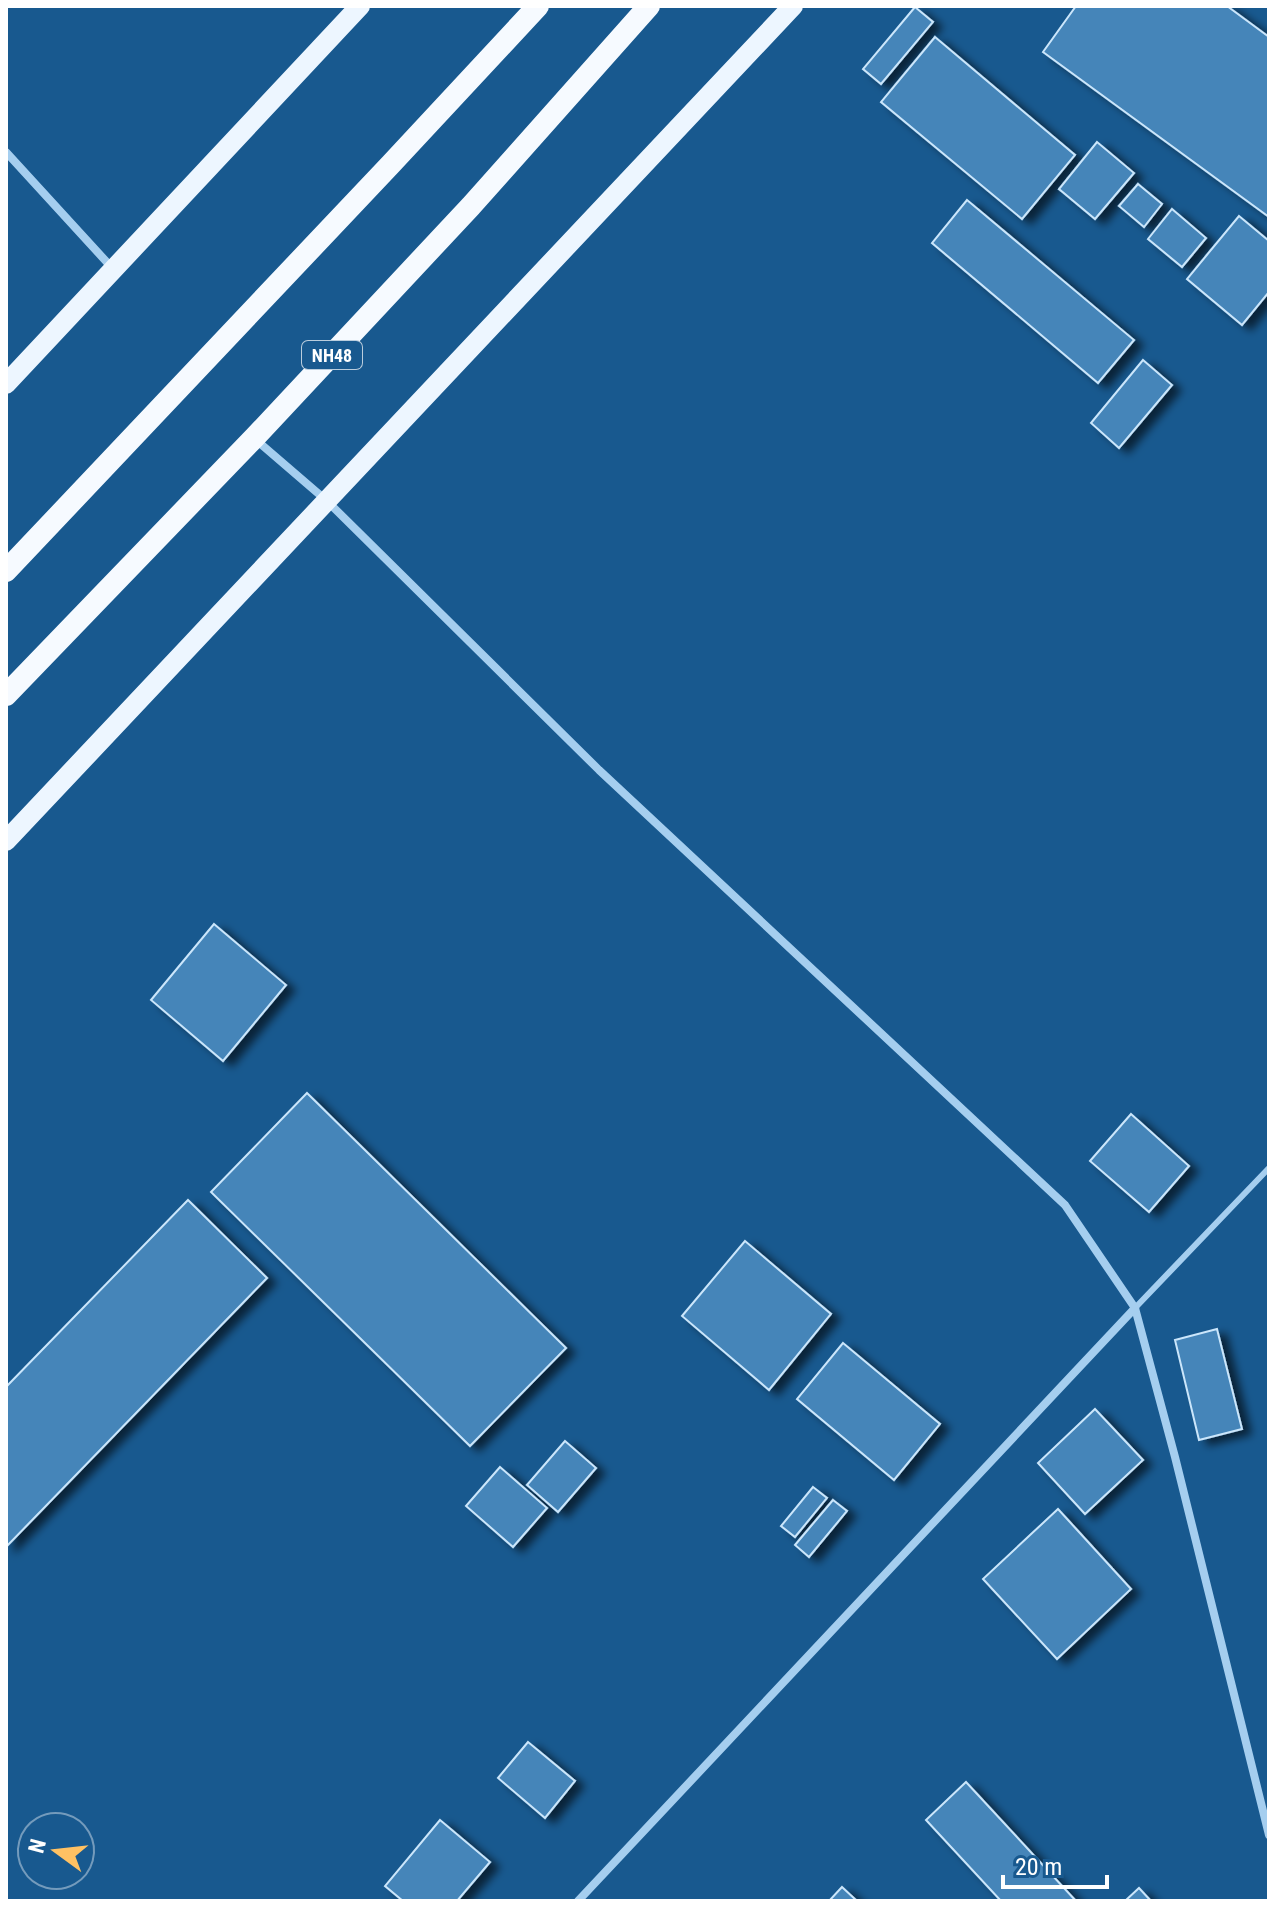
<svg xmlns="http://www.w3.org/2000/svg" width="1275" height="1907" font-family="'Roboto Condensed',sans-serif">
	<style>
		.building { fill: #4485b9; stroke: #cbe6fb; stroke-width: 2; filter: url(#shadow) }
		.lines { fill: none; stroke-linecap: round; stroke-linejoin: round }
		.service { stroke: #a5ceef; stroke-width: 6 }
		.minor { stroke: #a5ceef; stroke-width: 8 }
		.primary { stroke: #edf6ff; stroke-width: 20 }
		.trunk { stroke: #f6faff; stroke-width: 22 }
		.labels { text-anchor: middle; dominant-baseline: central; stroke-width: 7; stroke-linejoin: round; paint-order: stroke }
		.shield { fill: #18598f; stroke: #bacddd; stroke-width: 2 }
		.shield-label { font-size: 18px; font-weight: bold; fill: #fff }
	</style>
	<defs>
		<filter id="shadow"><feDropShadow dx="9" dy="5" stdDeviation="4" flood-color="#0009"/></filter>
	</defs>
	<rect width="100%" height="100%" fill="#18598f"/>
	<g class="building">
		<polygon points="1076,6 1227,6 1269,37 1269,217 1043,52"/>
		<polygon points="915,7 933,22 881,84 863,69"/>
		<polygon points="935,37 1075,155 1022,219 881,102"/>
		<polygon points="1097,142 1134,173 1095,219 1059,189"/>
		<polygon points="1138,184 1162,204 1144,227 1119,206"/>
		<polygon points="967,200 1134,340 1098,383 932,243"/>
		<polygon points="1172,209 1206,238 1182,267 1148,239"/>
		<polygon points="1239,216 1269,241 1269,292 1242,325 1187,279"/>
		<polygon points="1143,360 1172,385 1119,448 1091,423"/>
		<polygon points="214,924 286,985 223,1061 151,1000"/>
		<polygon points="307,1093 566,1348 470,1446 211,1192"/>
		<polygon points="1131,1114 1189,1166 1149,1212 1090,1161"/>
		<polygon points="188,1200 267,1278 6,1547 6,1387"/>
		<polygon points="745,1241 831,1314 769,1390 682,1316"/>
		<polygon points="1217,1329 1242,1429 1199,1440 1175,1340"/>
		<polygon points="843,1343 940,1424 894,1480 797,1399"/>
		<polygon points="1095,1409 1143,1460 1085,1514 1038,1463"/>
		<polygon points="565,1441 596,1468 558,1512 527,1485"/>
		<polygon points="500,1467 547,1508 513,1547 466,1506"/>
		<polygon points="813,1487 827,1498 795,1537 781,1526"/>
		<polygon points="833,1500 847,1511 809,1557 795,1545"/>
		<polygon points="1058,1509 1131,1589 1057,1659 983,1579"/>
		<polygon points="528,1742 575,1781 545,1818 498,1778"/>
		<polygon points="966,1782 1076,1901 1001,1901 926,1820"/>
		<polygon points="440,1820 490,1862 457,1901 403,1901 385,1886"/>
		<polygon points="842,1887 857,1901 829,1901"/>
		<polygon points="1139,1888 1151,1901 1125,1901"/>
	</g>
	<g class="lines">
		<polyline class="service" points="1135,1308 1269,1168"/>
		<g class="minor">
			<polyline points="6,152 114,270"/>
			<polyline points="255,439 327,501 599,770 1065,1205 1135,1308 1175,1457 1269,1835"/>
			<polyline points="578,1901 1135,1308"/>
		</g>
		<g class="primary">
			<polyline points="6,384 360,6"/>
			<polyline points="6,841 793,6"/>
		</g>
		<g class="trunk">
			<polyline points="6,571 391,164 538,6"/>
			<polyline points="6,695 254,438 471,206 649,6"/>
		</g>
	</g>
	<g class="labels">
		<rect class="shield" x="302" y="341" width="60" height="28" rx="6"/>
		<g class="shield-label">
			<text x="332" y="355">NH48</text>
		</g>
	</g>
	<rect width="1275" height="1907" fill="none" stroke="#ffffff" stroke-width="16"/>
	<g transform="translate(56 1851) rotate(285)"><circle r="38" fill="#18598f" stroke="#749bbc" stroke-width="2"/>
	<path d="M0-6L14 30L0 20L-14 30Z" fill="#ffc163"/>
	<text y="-12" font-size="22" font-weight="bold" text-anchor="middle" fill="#ffffff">N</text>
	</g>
	<path d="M1003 1875v12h104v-12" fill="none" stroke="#ffffff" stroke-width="4"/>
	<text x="1015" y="1875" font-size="24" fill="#ffffff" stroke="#18598f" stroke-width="6" paint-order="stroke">20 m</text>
</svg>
